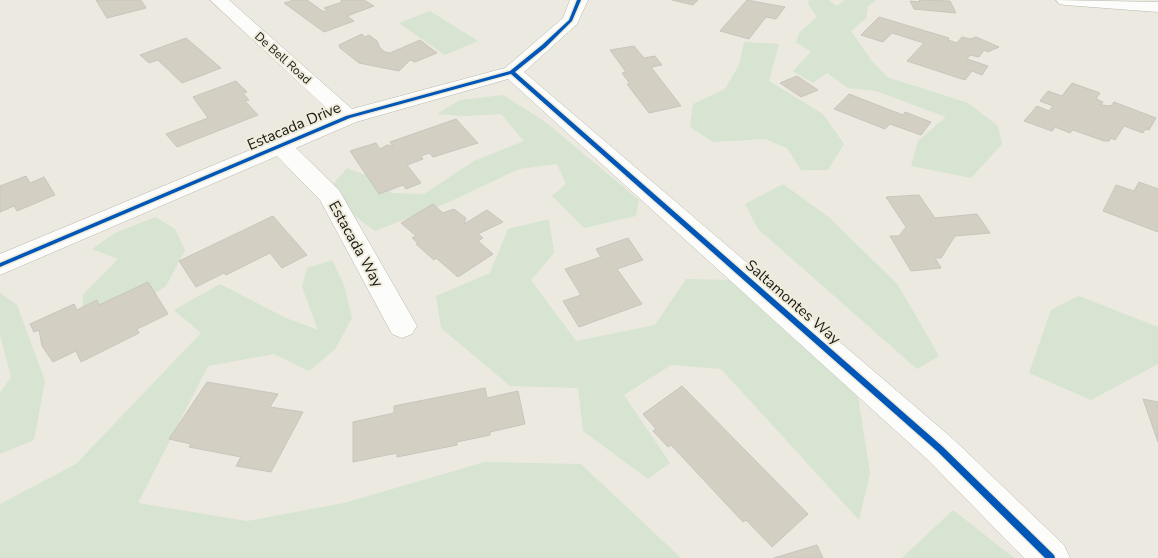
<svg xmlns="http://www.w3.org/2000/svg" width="1158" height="558" font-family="'Nunito Sans',sans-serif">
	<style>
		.green { fill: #d7e4d2 }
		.building { fill: #d3d0c3; stroke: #c7c5be }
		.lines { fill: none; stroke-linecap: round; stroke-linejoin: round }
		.street-casing { stroke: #b9b8b1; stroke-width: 1 }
		.street { fill: #fcfcfa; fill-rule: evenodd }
		.cycleway-casing { stroke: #efecdc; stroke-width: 3 }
		.cycleway { fill: #0057b8; fill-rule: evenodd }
		.labels { text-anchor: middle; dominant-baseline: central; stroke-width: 4; stroke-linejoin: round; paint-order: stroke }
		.far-street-label { font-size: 12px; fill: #181712; stroke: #efecdc }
		.street-label { font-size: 15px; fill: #181712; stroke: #efecdc }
	</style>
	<rect width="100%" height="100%" fill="#ebe9e0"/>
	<g class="green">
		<polygon points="811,0 828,0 837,6 845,0 876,0 868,6 866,18 851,31 871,60 887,77 968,103 998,126 1002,144 971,178 911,166 918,141 946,117 876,91 848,88 827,73 813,83 793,71 811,52 796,42 800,32 817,17 807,2"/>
		<polygon points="430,11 478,41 445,55 399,23"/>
		<polygon points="744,42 779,44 769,81 823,114 844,144 828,170 801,170 787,148 765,139 713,142 690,127 693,104 725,89 739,65"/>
		<polygon points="503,95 544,121 639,200 636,216 584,228 552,196 566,184 557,164 519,169 449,202 375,231 344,208 329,189 347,168 373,178 393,193 424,194 474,161 524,141 501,114 465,116 437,114 460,100"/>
		<polygon points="783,184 830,218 898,285 939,356 917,369 758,229 745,204"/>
		<polygon points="155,217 175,229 185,250 166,286 128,311 82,319 83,295 118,259 92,249 115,233"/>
		<polygon points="549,219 554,253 531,280 576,341 655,325 686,279 735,280 857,390 870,473 859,520 721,369 671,365 624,395 670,463 648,479 583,431 578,388 510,386 441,328 436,296 490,273 508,229"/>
		<polygon points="332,260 344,285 352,318 335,349 309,371 274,354 208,366 138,503 247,521 344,503 485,462 581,464 681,558 0,558 0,504 76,464 201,333 174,310 220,284 286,318 318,330 302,287 307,268"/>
		<polygon points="0,293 17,305 45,381 34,440 0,454 0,393 11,377 0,335"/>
		<polygon points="1079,296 1158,327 1158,364 1091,400 1029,373 1051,310"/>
		<polygon points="953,510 1014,558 902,558"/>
	</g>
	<g class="building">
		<polygon points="96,0 141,0 146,8 107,18"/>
		<polygon points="294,0 307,0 324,12 327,10 324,8 342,2 341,0 364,0 374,6 347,16 354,21 324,32 284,3"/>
		<polygon points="672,0 698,0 693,5"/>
		<polygon points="747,0 785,7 776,19 766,17 749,39 720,31"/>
		<polygon points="919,0 950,1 956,13 914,9 910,1 920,2"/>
		<polygon points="879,17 949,38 948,40 957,43 962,37 970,39 976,37 999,47 988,52 984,50 979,57 970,55 967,59 988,66 982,75 972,71 965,80 907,61 924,43 892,33 883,42 861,35"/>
		<polygon points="362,34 365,37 369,35 377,41 380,48 385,52 390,53 420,40 437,53 415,62 410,60 399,71 359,63 340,48 339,45"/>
		<polygon points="186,38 221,68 182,83 158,60 149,63 140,55"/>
		<polygon points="634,46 644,58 655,56 662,65 651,67 681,106 649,113 627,84 630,84 622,73 626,72 610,50"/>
		<polygon points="797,76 818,90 801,97 780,83"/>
		<polygon points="236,81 247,92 243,93 249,100 245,101 258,115 177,147 166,134 208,118 193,97"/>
		<polygon points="1072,83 1100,93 1096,99 1103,102 1101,105 1111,106 1114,102 1156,118 1149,130 1145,129 1143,133 1124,126 1115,140 1111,138 1109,141 1104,141 1073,130 1070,133 1055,127 1052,131 1024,121 1037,106 1049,111 1053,106 1040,101 1048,91 1062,96"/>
		<polygon points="849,94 903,115 905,112 931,122 921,135 890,124 885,129 834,109"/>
		<polygon points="456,119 478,143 433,157 429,153 421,156 423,159 407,165 421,183 406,189 403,185 379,194 350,151 376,143 380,149 387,145 393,146 390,142"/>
		<polygon points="26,176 30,183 44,177 55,195 17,211 14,206 0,212 0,186"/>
		<polygon points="1139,182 1158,189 1158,232 1103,211 1116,185 1134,191"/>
		<polygon points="919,195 935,218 977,214 990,233 955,236 941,258 935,258 941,268 911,271 890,236 899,236 906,227 886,197"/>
		<polygon points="433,204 443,213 454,209 466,218 464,224 487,210 503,222 478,234 483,238 478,241 493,254 458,277 436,258 434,260 416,244 418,243 412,238 416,236 401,223"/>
		<polygon points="273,216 307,255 282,268 270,253 226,275 224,273 196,287 179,261"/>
		<polygon points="628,238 643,260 617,269 642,304 579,327 563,301 581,295 565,269 601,257 596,249"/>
		<polygon points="148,282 168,314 137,329 139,333 81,362 76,351 53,362 42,346 39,330 34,332 30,324 74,304 77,310 97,300 99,305"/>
		<polygon points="207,382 278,394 270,407 303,412 271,472 236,466 241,457 189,447 191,444 169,439"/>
		<polygon points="682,386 808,514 772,547 746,520 743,522 671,445 668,447 653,431 656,429 643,414"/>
		<polygon points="485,388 487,398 518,391 525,424 490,432 490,435 457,442 457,445 397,457 397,453 353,462 353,422 394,413 394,406"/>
		<polygon points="1143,399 1158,402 1158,442"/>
		<polygon points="817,545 823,558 774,558"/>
	</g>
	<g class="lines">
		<defs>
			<g id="street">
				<polygon points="210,0 229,0 352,109 505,68 563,18 570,0 588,0 577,24 524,72 952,438 1064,545 1070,558 1024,558 928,460 508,79 356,122 296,148 339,190 417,326 412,334 402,338 392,334 320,200 277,156 0,275 0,254 334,115"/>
				<polygon points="1056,0 1158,2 1158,12 1065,5 1059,4"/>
			</g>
		</defs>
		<use href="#street" class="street-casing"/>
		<use href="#street" class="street"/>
		<defs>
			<polygon id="cycleway" points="577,0 581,0 572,21 546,47 515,72 943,447 1054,555 1055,558 1045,558 937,451 511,74 350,118 0,267 0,263 346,116 510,71 542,45 569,20"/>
		</defs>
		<use href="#cycleway" class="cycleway-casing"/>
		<use href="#cycleway" class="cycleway"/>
	</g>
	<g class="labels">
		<g class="far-street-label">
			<text transform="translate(283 58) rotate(42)">De Bell Road</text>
		</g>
		<g class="street-label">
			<text transform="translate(294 126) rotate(-23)">Estacada Drive</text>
			<text transform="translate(356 244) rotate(61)">Estacada Way</text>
			<text transform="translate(793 302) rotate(41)">Saltamontes Way</text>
		</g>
	</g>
</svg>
